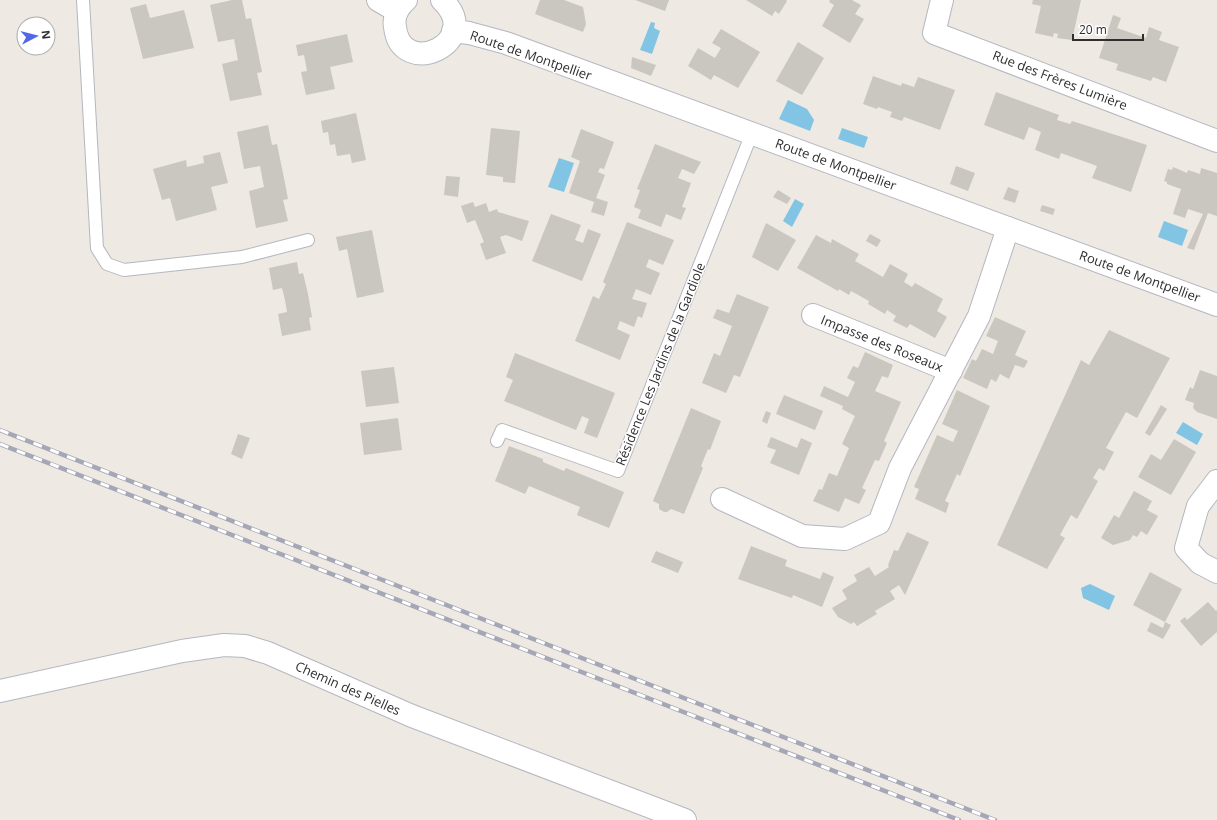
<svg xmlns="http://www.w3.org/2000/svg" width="1217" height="820" font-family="'Open Sans',sans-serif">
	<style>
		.water { fill: #81c4e4 }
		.building { fill: #cac7c0 }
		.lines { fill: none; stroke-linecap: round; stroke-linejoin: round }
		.service-casing { stroke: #b5b7c0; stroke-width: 14 }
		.minor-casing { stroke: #b5b7c0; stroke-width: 24 }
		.secondary-casing { stroke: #b5b7c0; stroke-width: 24 }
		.service { stroke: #fff; stroke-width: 12 }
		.minor { stroke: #fff; stroke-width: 22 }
		.secondary { stroke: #fff; stroke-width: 22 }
		.rail-casing { stroke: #a5a6b6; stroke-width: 4.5 }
		.rail { stroke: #fff; stroke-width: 3; stroke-dasharray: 9; stroke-linecap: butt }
		.labels { text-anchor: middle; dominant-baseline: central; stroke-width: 3; stroke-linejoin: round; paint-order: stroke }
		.street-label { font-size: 13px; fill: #2e2e2e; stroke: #fff }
	</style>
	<rect width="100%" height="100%" fill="#eee9e2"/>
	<g class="water">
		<polygon points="651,22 655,23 654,28 660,31 652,54 640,50"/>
		<polygon points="788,100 807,109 814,120 810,131 779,119"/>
		<polygon points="842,128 868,137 864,148 838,139"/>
		<polygon points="559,158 574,163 564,192 548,187"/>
		<polygon points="795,199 804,204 792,227 783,221"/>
		<polygon points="1164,221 1188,230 1182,246 1158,237"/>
		<polygon points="1183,422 1203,434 1197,445 1176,433"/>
		<polygon points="1090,584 1115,596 1109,610 1083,598 1081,588"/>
	</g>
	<g class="building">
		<polygon points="232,0 242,0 246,19 251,18 262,72 257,73 262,95 230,101 222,64 238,60 234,39 218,42 210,5"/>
		<polygon points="540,0 564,0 583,7 586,24 583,32 535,14"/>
		<polygon points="635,0 669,0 665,11"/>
		<polygon points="746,0 786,0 787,1 779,14 775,11 772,16"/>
		<polygon points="830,0 852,0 861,5 855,14 864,19 850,43 822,26 834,5 829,2"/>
		<polygon points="1033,0 1081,0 1072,40 1057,38 1058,34 1054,33 1053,37 1035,33 1041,6 1032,4"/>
		<polygon points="146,4 150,18 184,10 194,48 143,59 130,8"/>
		<polygon points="1113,15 1121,18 1117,28 1146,38 1149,27 1162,32 1159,40 1179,47 1166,82 1153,77 1151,81 1132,75 1116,70 1118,64 1099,58"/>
		<polygon points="721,29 760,52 738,88 714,75 711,80 688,66 698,48 715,58 721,48 712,43"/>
		<polygon points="347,34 353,62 330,67 335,89 306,95 301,72 307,71 304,55 298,56 296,45"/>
		<polygon points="798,42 824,58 802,95 776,81"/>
		<polygon points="632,57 656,65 651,76 631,68"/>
		<polygon points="873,76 901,86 902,83 914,87 918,77 955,90 940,130 904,117 902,121 890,117 892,112 878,107 877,109 863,104"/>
		<polygon points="996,92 1059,115 1057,120 1070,124 1072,121 1147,145 1131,192 1092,178 1097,166 1061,153 1059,159 1035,150 1041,132 1029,127 1024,140 984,125"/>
		<polygon points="356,113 366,160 352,163 350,154 337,156 335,144 330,145 328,132 323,133 321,121"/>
		<polygon points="268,125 272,145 277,144 285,183 288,199 283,200 288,221 256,228 249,191 264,187 260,166 244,169 237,132"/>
		<polygon points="491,128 520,131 515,183 503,182 503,177 486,175"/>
		<polygon points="581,129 614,142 604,169 600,168 598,172 605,175 596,198 608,202 604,216 591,212 594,202 569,193 580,161 571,157"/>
		<polygon points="655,144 701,162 694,174 682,169 678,178 691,183 682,207 686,208 681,220 666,214 661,227 638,218 641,210 634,207 640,190 637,189"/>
		<polygon points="220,152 228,183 211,187 217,210 176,221 170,198 162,200 153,169 186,160 187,167 204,163 203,156"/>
		<polygon points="956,166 975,173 968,191 950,184"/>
		<polygon points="1173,167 1187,173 1188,170 1200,174 1201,168 1217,173 1217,216 1208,213 1194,250 1187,248 1203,214 1188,209 1185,218 1173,214 1181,189 1167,184 1167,182 1164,181 1168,169 1172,170"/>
		<polygon points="446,176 460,177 458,197 444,195"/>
		<polygon points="1008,187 1019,191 1015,203 1003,199"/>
		<polygon points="778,190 791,198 787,204 773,197"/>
		<polygon points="473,202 475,207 486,203 489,212 497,209 498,212 529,221 522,241 506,235 500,237 506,253 486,260 480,244 484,242 475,220 467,223 461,206"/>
		<polygon points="1042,205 1055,209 1053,215 1040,211"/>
		<polygon points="551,214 581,225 575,240 583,243 588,229 601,234 582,281 532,261"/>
		<polygon points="627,222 674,240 663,265 649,259 646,267 660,273 651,295 636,289 632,299 647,303 642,318 638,316 634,327 620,321 617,329 630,335 620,360 575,341 593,296 599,299 606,284 603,282"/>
		<polygon points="766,223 796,240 778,271 752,257"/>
		<polygon points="372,230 384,292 357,298 347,249 339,251 336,237"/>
		<polygon points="870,234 881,240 877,247 866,241"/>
		<polygon points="816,235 831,243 832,239 859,254 855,261 883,277 890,264 908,274 904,282 912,287 915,283 943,299 937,311 947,317 935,338 910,324 907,328 893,321 896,316 887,310 885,314 868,304 869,301 851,291 849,295 839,289 838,291 797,268"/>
		<polygon points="297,262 299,274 303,273 308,294 312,317 309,318 311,330 282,336 278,314 287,312 285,300 282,288 273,290 269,268"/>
		<polygon points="737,294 769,307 740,377 734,375 726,393 702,383 714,353 720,356 732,326 713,318 717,309 729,313"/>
		<polygon points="995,317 1026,331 1015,355 1028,361 1024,368 1015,365 1009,379 1000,374 996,382 991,379 987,389 963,378 972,359 976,361 982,349 993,354 998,341 986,336"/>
		<polygon points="1109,330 1170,358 1137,418 1126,412 1106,448 1114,452 1104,471 1099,468 1093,478 1098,481 1077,519 1071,515 1060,535 1065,538 1047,569 997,545 1081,360 1089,365"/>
		<polygon points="865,352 893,365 888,378 882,376 875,391 901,402 884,441 887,443 879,461 875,460 862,488 866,490 859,504 845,498 839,512 813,501 819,489 822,490 829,473 837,476 849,448 842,444 855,416 842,409 843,406 820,396 824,386 848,397 855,382 847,378 853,366 858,368"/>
		<polygon points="515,353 615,393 597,438 584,433 589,419 582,416 576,430 504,401 513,380 506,377"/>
		<polygon points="394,367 399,403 366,407 361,371"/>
		<polygon points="1200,370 1217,376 1217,419 1197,412 1193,408 1194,403 1185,400 1190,387 1193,389"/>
		<polygon points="957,390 990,406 960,476 957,474 945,501 949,503 946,513 915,499 919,489 914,487 937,435 953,442 958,431 942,424"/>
		<polygon points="784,395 823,411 815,430 776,414"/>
		<polygon points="1161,405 1167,409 1150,436 1145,433"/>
		<polygon points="691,408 721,421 710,450 708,449 701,466 703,468 684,514 671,509 667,512 664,512 659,509 659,504 653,501"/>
		<polygon points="766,411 771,413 767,424 762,421"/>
		<polygon points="398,418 402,450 364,455 360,423"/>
		<polygon points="238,434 250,438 242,459 231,454"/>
		<polygon points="771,437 797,448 801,438 812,443 799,475 770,463 776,450 767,447"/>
		<polygon points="1174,439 1196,452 1171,495 1138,477 1151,454 1161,460"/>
		<polygon points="509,446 543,459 543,462 564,471 566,468 624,492 609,528 577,515 580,507 529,486 525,494 495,481"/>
		<polygon points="1134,491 1152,501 1147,510 1158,516 1147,535 1141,531 1137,537 1133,535 1130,540 1113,545 1101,538 1114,515 1119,518"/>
		<polygon points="907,532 929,542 905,595 899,585 890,591 895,599 875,611 877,614 857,626 854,622 851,624 838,617 832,608 847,599 842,590 857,581 854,575 869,567 875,576 889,567 888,565 894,550 898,551"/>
		<polygon points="751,546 787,560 785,566 820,579 823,572 834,577 822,607 793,595 792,598 738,579"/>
		<polygon points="656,551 683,562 678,573 651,562"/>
		<polygon points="1150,572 1182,589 1165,622 1133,605"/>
		<polygon points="1208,602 1216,611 1217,610 1217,632 1201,646 1180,621 1185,617 1187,620"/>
		<polygon points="1151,622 1163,628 1165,622 1171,625 1163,639 1147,631"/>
	</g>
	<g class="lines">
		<defs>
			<g id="service">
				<polyline points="83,0 97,248 107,264 124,270 242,257 308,240"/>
				<polyline points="497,441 502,430 618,471 752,133"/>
			</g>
			<g id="minor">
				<polyline points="942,0 934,33 1217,141"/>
				<polyline points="813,315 951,371"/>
				<polyline points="1217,481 1198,506 1186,548 1200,563 1217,572"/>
				<polyline points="722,499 802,536 845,539 879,523 900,468 979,316 1008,228"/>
				<polyline points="0,691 182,651 224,645 245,646 268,653 412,716 685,820"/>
			</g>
			<g id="secondary">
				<polyline points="378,0 397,11"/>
				<path d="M406,0c-8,7 -13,17 -11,27 6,54 91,15 47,-27"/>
				<polyline points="453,31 469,33 506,43 1217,305"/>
			</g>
		</defs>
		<use href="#service" class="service-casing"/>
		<use href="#minor" class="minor-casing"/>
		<use href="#secondary" class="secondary-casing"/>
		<use href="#service" class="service"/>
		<use href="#minor" class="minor"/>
		<use href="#secondary" class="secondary"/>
		<defs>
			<g id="rail">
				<polyline points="0,430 995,820"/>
				<polyline points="0,444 959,820"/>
			</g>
		</defs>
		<use href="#rail" class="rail-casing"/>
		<use href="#rail" class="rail"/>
	</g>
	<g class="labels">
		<g class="street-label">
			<text transform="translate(531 55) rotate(19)">Route de Montpellier</text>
			<text transform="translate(1060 80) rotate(21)">Rue des Frères Lumière</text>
			<text transform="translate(836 164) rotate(20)">Route de Montpellier</text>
			<text transform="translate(1140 276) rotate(20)">Route de Montpellier</text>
			<text transform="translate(882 343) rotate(22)">Impasse des Roseaux</text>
			<text transform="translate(660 364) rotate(-68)">Résidence Les Jardins de la Gardiole</text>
			<text transform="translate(348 688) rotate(24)">Chemin des Pielles</text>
		</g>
	</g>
	<g transform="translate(36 36) rotate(83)"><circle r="19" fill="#ffffff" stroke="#ababab"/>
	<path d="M0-3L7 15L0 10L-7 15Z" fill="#5467e9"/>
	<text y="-6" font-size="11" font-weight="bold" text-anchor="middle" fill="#2e2e2e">N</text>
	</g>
	<path d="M1073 34v6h70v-6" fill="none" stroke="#2e2e2e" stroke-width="2"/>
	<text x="1079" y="34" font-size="12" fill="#2e2e2e" stroke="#ffffff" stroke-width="3" paint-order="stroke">20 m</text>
</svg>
